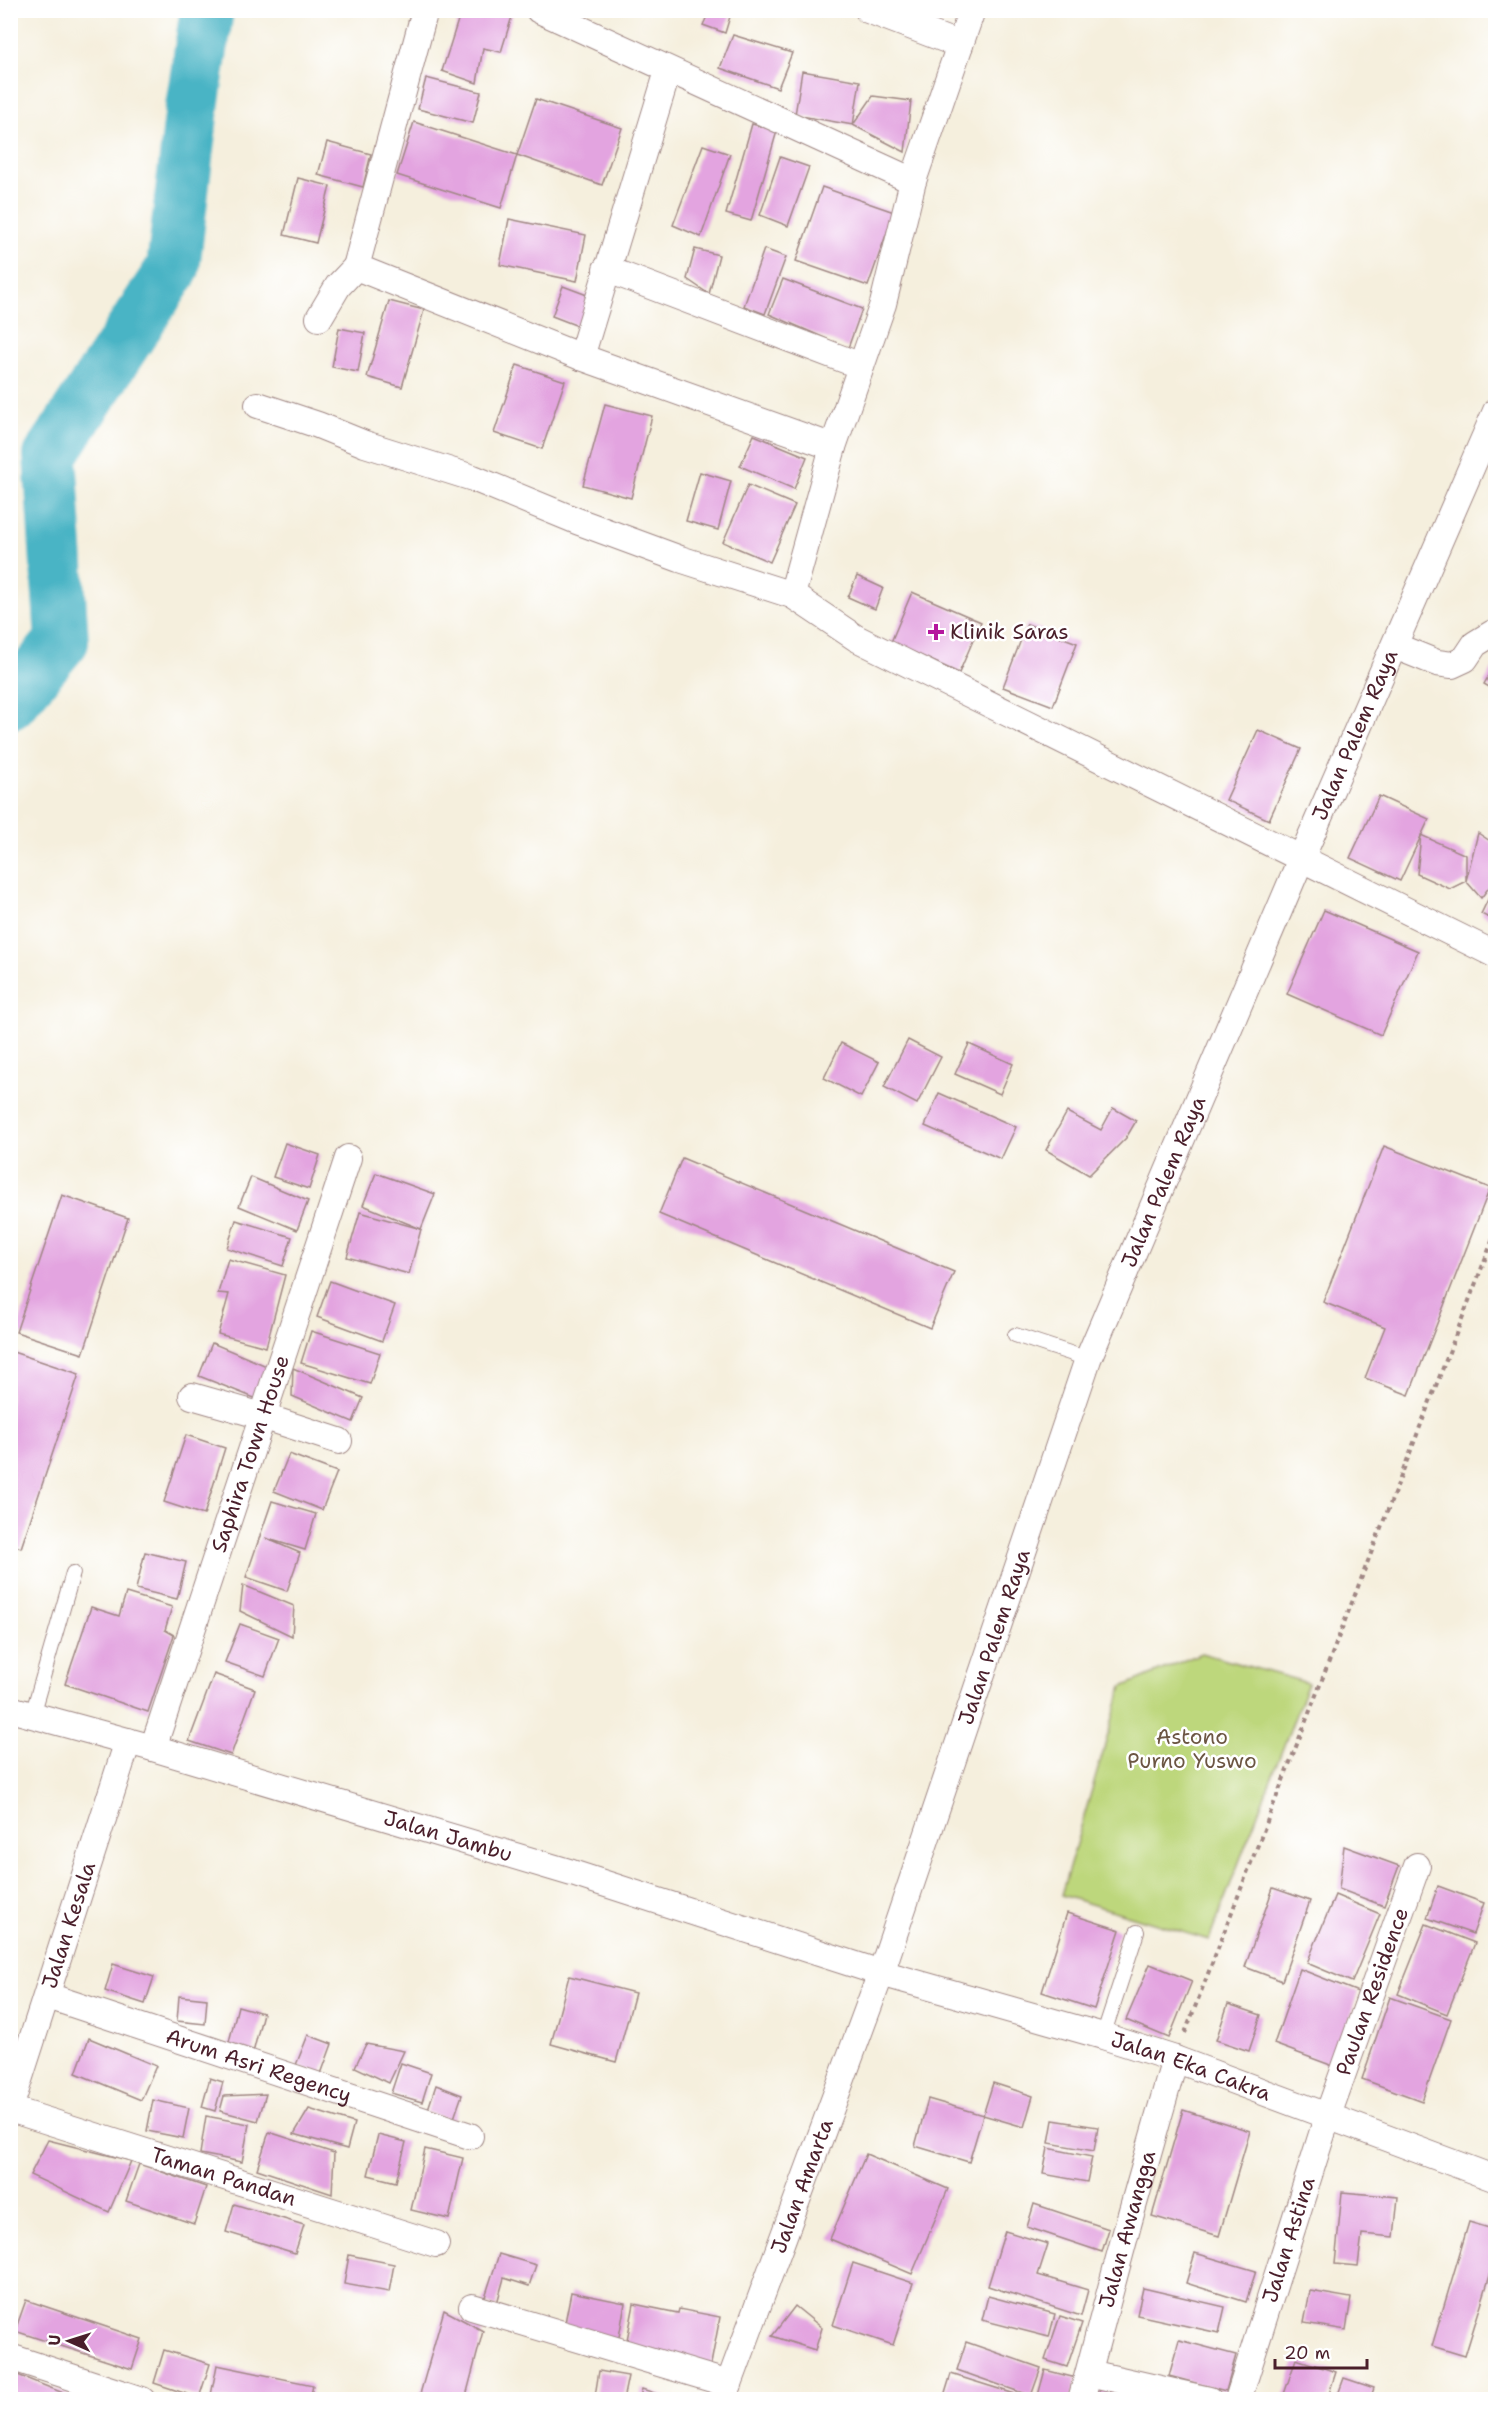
<svg xmlns="http://www.w3.org/2000/svg" width="1506" height="2410" font-family="'Shantell Sans',sans-serif">
	<style>
		.green { fill: #bdd77c; stroke: #847b54; stroke-width: 1.5 }
		.lines { fill: none; stroke-linecap: round; stroke-linejoin: round }
		.river { stroke: #48b4c5; stroke-width: 54 }
		.building { fill: #e3a4e0 }
		.service-casing { stroke: #a08784; stroke-width: 16 }
		.minor-casing { stroke: #a08784; stroke-width: 28 }
		.path { stroke: #a08784; stroke-width: 4; stroke-dasharray: 4.5 4.5; stroke-linecap: butt }
		.service { stroke: #fff; stroke-width: 14 }
		.minor { stroke: #fff; stroke-width: 26 }
		.poi-dot { fill: #b5179e; stroke: #fff; stroke-width: 2 }
		.labels { text-anchor: middle; dominant-baseline: central; stroke-width: 5; stroke-linejoin: round; paint-order: stroke }
		.poi-label { font-size: 21px; fill: #4a1f2b; stroke: #fff; text-anchor: start }
		.street-label { font-size: 21px; fill: #4a1f2b; stroke: #fff }
		.park-label { font-size: 21px; fill: #6c5643; stroke: #fff }
	</style>
	<rect width="100%" height="100%" fill="#fff"/>
	<filter id="ink" filterUnits="userSpaceOnUse"><feTurbulence type="fractalNoise" baseFrequency=".0167" numOctaves="2"/><feDisplacementMap in="SourceGraphic" scale="12" xChannelSelector="R" yChannelSelector="G"/><feConvolveMatrix kernelMatrix="1 2 1 2 8 2 1 2 1" color-interpolation-filters="sRGB"/></filter>
	<filter id="wash" filterUnits="userSpaceOnUse"><feTurbulence type="fractalNoise" baseFrequency=".008" numOctaves="4" result="noise"/><feDisplacementMap in="SourceGraphic" scale="24" xChannelSelector="R" yChannelSelector="G"/><feGaussianBlur stdDeviation="1.35" result="paint"/><feColorMatrix in="noise" values="0 0 0 0 0 0 0 0 0 0 0 0 0 0 0 0 0 1.4 0 .05"/><feComposite in="paint" operator="in"/></filter>
	<g filter="url(#wash)">
		<rect width="100%" height="100%" fill="#f5efdd"/>
		<polygon class="green" points="1201,1653 1308,1683 1209,1940 1061,1895 1122,1687"/>
		<g class="lines">
			<polyline class="river" points="10,703 62,641 50,456 173,268 192,107 207,10"/>
		</g>
		<g id="blocks">
			<g class="building">
				<polygon points="445,10 514,10 501,52 483,48 477,83 442,71 459,17 445,13"/>
				<polygon points="710,10 732,10 725,33 703,25"/>
				<polygon points="733,35 792,53 778,88 720,68"/>
				<polygon points="802,71 860,81 853,125 873,96 911,101 905,152 853,125 795,115"/>
				<polygon points="426,78 481,92 473,123 418,109"/>
				<polygon points="536,99 622,128 602,185 517,155"/>
				<polygon points="414,122 517,155 501,208 397,175"/>
				<polygon points="752,124 777,131 751,221 726,214"/>
				<polygon points="327,142 371,154 363,187 318,175"/>
				<polygon points="703,145 730,154 701,237 673,225"/>
				<polygon points="780,157 809,167 788,226 760,215"/>
				<polygon points="298,178 330,186 316,243 284,235"/>
				<polygon points="822,187 894,212 868,286 796,261"/>
				<polygon points="509,219 586,235 577,281 500,265"/>
				<polygon points="695,249 719,255 709,294 687,279"/>
				<polygon points="764,249 786,257 765,314 744,306"/>
				<polygon points="783,279 862,309 848,348 769,314"/>
				<polygon points="563,286 595,298 583,328 552,316"/>
				<polygon points="389,301 424,310 402,387 367,377"/>
				<polygon points="339,328 365,333 358,372 332,367"/>
				<polygon points="517,365 565,381 542,449 494,433"/>
				<polygon points="605,404 652,416 631,498 583,485"/>
				<polygon points="754,435 807,457 794,489 740,466"/>
				<polygon points="700,472 731,481 718,530 686,521"/>
				<polygon points="748,485 795,505 770,562 723,542"/>
				<polygon points="857,576 883,588 875,609 848,597"/>
				<polygon points="912,592 981,622 959,673 891,642"/>
				<polygon points="1027,624 1077,643 1053,706 1003,687"/>
				<polygon points="1496,663 1496,691 1484,684"/>
				<polygon points="1258,730 1301,749 1269,820 1226,800"/>
				<polygon points="1379,796 1429,819 1400,881 1350,858"/>
				<polygon points="1478,833 1496,845 1496,878 1481,898 1466,881 1450,889 1417,874 1421,835 1466,855 1466,881"/>
				<polygon points="1496,883 1496,921 1481,914"/>
				<polygon points="1324,910 1418,951 1381,1035 1287,994"/>
				<polygon points="908,1040 941,1057 917,1104 884,1087"/>
				<polygon points="841,1043 879,1062 861,1097 824,1078"/>
				<polygon points="969,1044 1013,1064 1000,1094 955,1074"/>
				<polygon points="939,1093 1016,1127 1001,1159 925,1126"/>
				<polygon points="1113,1108 1136,1121 1126,1138 1089,1175 1046,1150 1067,1112 1101,1130"/>
				<polygon points="285,1143 320,1155 309,1189 273,1177"/>
				<polygon points="1384,1146 1490,1188 1409,1395 1365,1378 1385,1327 1323,1302"/>
				<polygon points="682,1158 954,1272 930,1328 659,1214"/>
				<polygon points="376,1173 435,1194 421,1229 363,1205"/>
				<polygon points="251,1177 308,1201 297,1230 239,1206"/>
				<polygon points="62,1195 128,1218 83,1354 16,1332"/>
				<polygon points="360,1212 421,1229 409,1274 347,1257"/>
				<polygon points="236,1220 292,1237 283,1266 227,1248"/>
				<polygon points="228,1259 285,1275 266,1347 218,1334 229,1294 218,1293"/>
				<polygon points="330,1281 395,1305 382,1341 317,1317"/>
				<polygon points="311,1331 380,1353 370,1384 301,1363"/>
				<polygon points="212,1343 269,1367 257,1399 199,1376"/>
				<polygon points="10,1351 79,1374 21,1548 10,1544"/>
				<polygon points="293,1368 363,1398 353,1422 292,1396"/>
				<polygon points="186,1435 225,1448 204,1515 164,1502"/>
				<polygon points="289,1454 337,1472 322,1510 274,1491"/>
				<polygon points="272,1501 316,1514 305,1550 265,1538 300,1553 287,1591 246,1577"/>
				<polygon points="145,1552 186,1562 177,1599 136,1589"/>
				<polygon points="243,1585 294,1606 292,1636 240,1611"/>
				<polygon points="126,1593 172,1607 165,1630 174,1635 148,1712 65,1684 91,1607 119,1616"/>
				<polygon points="240,1624 279,1638 265,1676 225,1662"/>
				<polygon points="214,1674 255,1689 231,1755 189,1741"/>
				<polygon points="1344,1846 1399,1866 1384,1906 1339,1889"/>
				<polygon points="1438,1886 1484,1903 1473,1934 1427,1918"/>
				<polygon points="1273,1888 1310,1901 1282,1981 1245,1967"/>
				<polygon points="1335,1895 1380,1914 1352,1982 1307,1963"/>
				<polygon points="1067,1913 1120,1930 1094,2009 1042,1992"/>
				<polygon points="1426,1924 1475,1943 1447,2014 1398,1994"/>
				<polygon points="113,1964 154,1977 145,2004 105,1991"/>
				<polygon points="1150,1964 1192,1981 1169,2038 1126,2020"/>
				<polygon points="1300,1969 1358,1992 1333,2066 1274,2044"/>
				<polygon points="569,1976 635,1993 616,2062 551,2044"/>
				<polygon points="179,1996 207,1999 205,2024 177,2021"/>
				<polygon points="1390,1997 1451,2019 1422,2101 1362,2079"/>
				<polygon points="1228,2004 1261,2015 1249,2051 1216,2040"/>
				<polygon points="238,2006 263,2013 253,2053 228,2046"/>
				<polygon points="308,2035 332,2044 321,2074 296,2065"/>
				<polygon points="89,2038 156,2066 141,2100 76,2073"/>
				<polygon points="366,2044 404,2051 389,2083 355,2067"/>
				<polygon points="401,2063 431,2073 422,2102 391,2093"/>
				<polygon points="210,2078 223,2082 215,2111 202,2107"/>
				<polygon points="993,2083 1033,2096 1024,2127 983,2115"/>
				<polygon points="436,2085 462,2095 453,2121 427,2112"/>
				<polygon points="266,2094 258,2121 220,2111 224,2096"/>
				<polygon points="928,2099 983,2115 969,2162 915,2146"/>
				<polygon points="153,2100 189,2108 183,2138 147,2131"/>
				<polygon points="309,2109 354,2123 347,2149 294,2134"/>
				<polygon points="1183,2110 1250,2131 1219,2236 1152,2216"/>
				<polygon points="206,2116 249,2124 242,2162 200,2154"/>
				<polygon points="1053,2120 1098,2127 1094,2151 1049,2143"/>
				<polygon points="269,2132 334,2153 332,2194 257,2169"/>
				<polygon points="378,2135 406,2142 396,2182 368,2175"/>
				<polygon points="48,2140 131,2161 109,2212 30,2175"/>
				<polygon points="1048,2148 1092,2157 1087,2182 1043,2174"/>
				<polygon points="425,2149 463,2158 449,2219 411,2210"/>
				<polygon points="866,2154 948,2189 912,2274 830,2239"/>
				<polygon points="139,2164 206,2187 194,2224 126,2201"/>
				<polygon points="1342,2192 1398,2197 1394,2237 1362,2234 1358,2266 1335,2264"/>
				<polygon points="234,2204 304,2225 295,2253 226,2232"/>
				<polygon points="1034,2204 1109,2229 1102,2252 1027,2227"/>
				<polygon points="1469,2222 1496,2230 1496,2256 1465,2356 1432,2346"/>
				<polygon points="1005,2231 1048,2244 1038,2275 1088,2290 1081,2316 988,2286"/>
				<polygon points="1195,2253 1256,2271 1246,2302 1186,2283"/>
				<polygon points="499,2254 536,2265 529,2286 504,2278 496,2307 483,2303"/>
				<polygon points="349,2255 394,2264 389,2292 344,2284"/>
				<polygon points="853,2263 913,2283 893,2345 833,2325"/>
				<polygon points="1143,2288 1225,2307 1219,2333 1137,2315"/>
				<polygon points="1310,2291 1351,2298 1346,2330 1304,2323"/>
				<polygon points="571,2292 625,2303 618,2343 563,2333"/>
				<polygon points="988,2296 1055,2314 1049,2337 982,2320"/>
				<polygon points="26,2300 142,2339 132,2369 15,2331"/>
				<polygon points="634,2304 678,2313 679,2309 720,2317 710,2369 626,2345"/>
				<polygon points="795,2306 822,2328 815,2350 772,2336"/>
				<polygon points="444,2310 483,2331 465,2400 436,2400 420,2394"/>
				<polygon points="1060,2316 1082,2323 1067,2367 1045,2360"/>
				<polygon points="1179,2340 1236,2355 1226,2391 1169,2376"/>
				<polygon points="966,2342 1041,2368 1031,2396 957,2370"/>
				<polygon points="164,2350 210,2364 199,2398 154,2383"/>
				<polygon points="1296,2359 1336,2372 1327,2400 1282,2400"/>
				<polygon points="217,2365 313,2385 310,2400 210,2400"/>
				<polygon points="1045,2370 1076,2378 1071,2400 1037,2399"/>
				<polygon points="599,2371 628,2376 623,2400 595,2396"/>
				<polygon points="10,2372 76,2398 76,2400 10,2400"/>
				<polygon points="951,2374 1031,2399 1031,2400 943,2400"/>
				<polygon points="1344,2378 1374,2388 1370,2400 1336,2400"/>
				<polygon points="1101,2384 1154,2400 1097,2400"/>
				<polygon points="642,2389 667,2397 667,2400 639,2400"/>
			</g>
		</g>
	</g>
	<g filter="url(#ink)">
		<use href="#blocks" fill-opacity="0" stroke="#a08784" stroke-width="1.5"/>
		<g class="lines">
			<defs>
				<g id="service">
					<polyline points="1015,1335 1088,1359"/>
					<polyline points="32,1715 73,1573"/>
					<polyline points="1103,2036 1137,1932"/>
				</g>
				<g id="minor">
					<polyline points="425,10 356,267 581,357 833,447"/>
					<polyline points="539,10 913,181"/>
					<polyline points="868,10 960,45"/>
					<polyline points="972,10 913,181 883,304 833,447 792,595 856,638 1496,955"/>
					<polyline points="606,269 861,366"/>
					<polyline points="319,318 338,286 356,267"/>
					<polyline points="581,357 668,71"/>
					<polyline points="258,405 318,425 365,444 473,478 577,521 680,559 792,595"/>
					<polyline points="1395,646 1437,663 1452,665 1465,659 1475,644 1493,633 1496,634"/>
					<polyline points="192,1396 262,1416 339,1441"/>
					<path id="s1" d="M10,1709l143,39 419,125 309,100 222,63 72,23 321,120"/>
					<path id="s2" d="M153,1748l195,-590"/>
					<path id="s3" d="M48,1996l422,140"/>
					<path id="s4" d="M10,2108l118,-367"/>
					<path id="s5" d="M10,2109l426,135"/>
					<polyline points="472,2307 729,2384"/>
					<polyline points="10,2357 142,2400"/>
					<polyline points="1089,2373 1209,2400"/>
					<path id="s6" d="M723,2400l158,-427 207,-614 213,-500 195,-448"/>
					<path id="s7" d="M1081,2400l48,-179 46,-162"/>
					<path id="s8" d="M1238,2400l90,-285 89,-249"/>
				</g>
			</defs>
			<use href="#service" class="service-casing"/>
			<use href="#minor" class="minor-casing"/>
			<polyline class="path" points="1185,2033 1496,1231"/>
			<use href="#service" class="service"/>
			<use href="#minor" class="minor"/>
		</g>
	</g>
	<path class="poi-dot" d="M933 623h6v6h6v6h-6v6h-6v-6h-6v-6h6z"/>
	<g class="labels">
		<g class="poi-label">
			<text x="950" y="632">Klinik Saras</text>
		</g>
		<g class="street-label">
			<text stroke="none"><textPath href="#s6" startOffset="1782">Jalan Palem Raya</textPath></text>
			<text stroke="none"><textPath href="#s6" startOffset="1296">Jalan Palem Raya</textPath></text>
			<text stroke="none"><textPath href="#s2" startOffset="310">Saphira Town House</textPath></text>
			<text stroke="none"><textPath href="#s6" startOffset="810">Jalan Palem Raya</textPath></text>
			<text stroke="none"><textPath href="#s1" startOffset="456">Jalan Jambu</textPath></text>
			<text stroke="none"><textPath href="#s4" startOffset="192">Jalan Kesala</textPath></text>
			<text stroke="none"><textPath href="#s8" startOffset="430">Paulan Residence</textPath></text>
			<text stroke="none"><textPath href="#s3" startOffset="222">Arum Asri Regency</textPath></text>
			<text stroke="none"><textPath href="#s1" startOffset="1234">Jalan Eka Cakra</textPath></text>
			<text stroke="none"><textPath href="#s5" startOffset="224">Taman Pandan</textPath></text>
			<text stroke="none"><textPath href="#s6" startOffset="228">Jalan Amarta</textPath></text>
			<text stroke="none"><textPath href="#s7" startOffset="177">Jalan Awangga</textPath></text>
			<text stroke="none"><textPath href="#s8" startOffset="168">Jalan Astina</textPath></text>
		</g>
		<g class="park-label">
			<text x="1192" y="1737">Astono<tspan x="1192" dy="24">Purno Yuswo</tspan></text>
		</g>
	</g>
	<rect width="1506" height="2410" fill="none" stroke="#fff" stroke-width="36"/>
	<g transform="translate(69 2341) rotate(273)" stroke="#ffffff" stroke-width="4.5" paint-order="stroke">
	<path d="M0-4.5L10 22L0 15L-10 22Z" fill="#4a1f2b"/>
	<text y="-9" font-size="16" font-weight="bold" text-anchor="middle" fill="#4a1f2b">U</text>
	</g>
	<path d="M1275 2359v9h92v-9" fill="none" stroke="#4a1f2b" stroke-width="3"/>
	<text x="1284" y="2359" font-size="18" fill="#4a1f2b" stroke="#ffffff" stroke-width="4.5" paint-order="stroke">20 m</text>
</svg>
